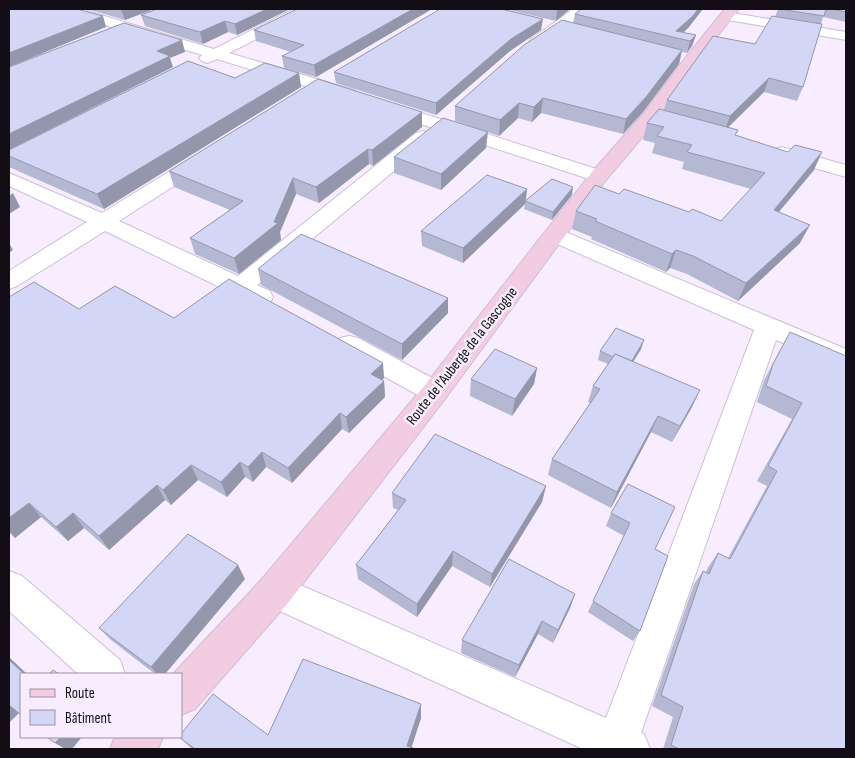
<svg xmlns="http://www.w3.org/2000/svg" width="855" height="758" font-family="'Sofia Sans Condensed',sans-serif">
	<style>
		.lines { fill: none; stroke-linecap: round; stroke-linejoin: round }
		.street-casing { stroke: #cfbdd8; stroke-width: 2 }
		.secondary-casing { stroke: #cfbdd8; stroke-width: 2 }
		.street { fill: #fff; fill-rule: evenodd }
		.secondary { fill: #f2cde1; fill-rule: evenodd }
		.wall { fill: #b5b8d3 }
		.shaded-wall { fill: #9496ac }
		.building { fill: #d3d6f5; stroke: #9496ac }
		.labels { text-anchor: middle; dominant-baseline: central; stroke-width: 5; stroke-linejoin: round; paint-order: stroke }
		.street-label { font-size: 15px; fill: #130d16; stroke: #f8edfe }
	</style>
	<rect width="100%" height="100%" fill="#f8edfe"/>
	<g class="lines">
		<defs>
			<g id="street">
				<polygon points="60,9 81,9 214,49 294,9 311,9 309,12 229,53 354,90 356,94 354,98 348,99 217,59 207,63 202,61 199,58 202,55 62,12"/>
				<path d="M573,9h15c-9,11 -43,40 -57,36l-2,-3 2,-3z"/>
				<polygon points="727,12 846,32 846,40 722,19 720,16"/>
				<polygon points="387,102 606,172 609,176 606,180 599,182 592,180 381,111 378,107 381,103"/>
				<polygon points="423,131 430,133 432,137 430,141 257,285 270,291 273,297 270,303 261,305 252,303 105,231 17,286 9,289 9,271 87,222 9,186 9,173 102,213 196,155 203,153 210,155 213,159 210,163 119,221 238,276 416,133"/>
				<polygon points="782,147 846,165 846,177 775,157 773,153 775,149"/>
				<polygon points="556,228 846,349 846,370 776,340 641,733 644,734 650,749 583,749 262,603 257,591 262,579 275,574 606,718 754,330 548,240 545,235 548,230"/>
				<polygon points="349,336 358,338 445,385 449,392 445,399 435,403 425,399 340,352 336,345 340,338"/>
				<polygon points="9,571 22,576 120,660 125,674 78,674 9,611"/>
			</g>
			<g id="secondary">
				<polygon points="725,9 739,9 696,63 656,121 606,180 445,399 288,603 195,709 181,715 181,674 173,674 262,579 425,385 592,172 644,113 686,57"/>
				<polygon points="115,737 163,737 158,749 110,749"/>
			</g>
		</defs>
		<use href="#street" class="street-casing"/>
		<use href="#secondary" class="secondary-casing"/>
		<use href="#street" class="street"/>
		<use href="#secondary" class="secondary"/>
	</g>
	<g class="wall">
		<polygon points="87,9 154,9 125,20"/>
		<polygon points="157,9 290,9 237,35 228,32 203,44 145,26 141,15"/>
		<polygon points="297,9 432,9 316,77 284,68 282,56 291,52 256,41 254,30"/>
		<polygon points="505,9 570,9 556,21"/>
		<polygon points="778,9 846,9 846,22 823,17 803,87 797,101 764,92 728,128 736,135 814,170 779,212 800,243 738,301 687,274 670,268 666,272 591,239 592,237 572,229 576,211 619,194 689,212 721,221 751,189 682,169 684,162 652,153 655,143 643,140 647,123 664,110 667,100 755,44 775,17"/>
		<polygon points="575,14 689,27 683,33 696,35 692,46 687,53 682,52 679,64 643,112 623,134 541,113 532,122 518,118 499,136 455,121 455,106 573,23"/>
		<polygon points="541,30 510,51 436,115 336,83 334,72"/>
		<polygon points="299,73 301,87 104,209 9,167 9,150 235,78"/>
		<polygon points="422,112 422,127 373,166 369,164 319,203 296,194 280,232 281,240 239,274 195,254 190,238 230,210 174,187 169,171"/>
		<polygon points="486,148 441,190 394,173 394,157"/>
		<polygon points="527,189 526,200 572,195 552,220 524,209 525,204 463,263 422,246 421,231"/>
		<polygon points="258,269 448,313 402,360 261,285"/>
		<polygon points="9,297 79,309 174,318 384,378 382,380 384,381 385,397 349,433 342,429 292,483 266,467 253,482 245,477 227,497 198,480 171,505 165,500 109,550 84,528 68,541 41,517 15,538 9,532"/>
		<polygon points="790,332 846,356 846,749 663,749 673,717 652,706 694,584 703,571 706,572 708,567 718,553 728,558 767,486 757,481 792,419 757,402 764,380"/>
		<polygon points="644,340 641,349 633,362 692,407 672,442 651,432 611,508 548,475 552,459 590,403 588,402 593,386 608,364 598,360 600,351"/>
		<polygon points="537,368 534,384 512,416 470,396 471,379"/>
		<polygon points="546,486 542,502 490,587 452,566 417,617 358,579 356,565 398,510 393,508 392,493"/>
		<polygon points="675,507 655,549 640,631 633,641 588,612 624,536 606,526 611,513"/>
		<polygon points="245,579 165,674 155,674 111,640 99,628"/>
		<polygon points="575,594 570,608 553,643 538,634 515,677 461,653 462,640"/>
		<polygon points="421,704 421,718 411,748 416,749 192,749 179,737 268,735"/>
	</g>
	<g class="shaded-wall">
		<polygon points="121,9 154,9 125,20"/>
		<polygon points="267,9 290,9 237,35 235,24"/>
		<polygon points="413,9 432,9 316,77 314,65"/>
		<polygon points="559,9 570,9 556,21 557,10"/>
		<polygon points="698,9 703,9 689,27 677,38 676,31"/>
		<polygon points="103,16 106,27 9,67 9,53"/>
		<polygon points="543,19 541,30 510,51 436,115 436,103 511,39"/>
		<polygon points="225,21 228,32 203,44 200,32"/>
		<polygon points="696,35 692,46 687,53 690,41"/>
		<polygon points="182,40 185,52 170,58 173,67 9,150 9,134 157,51"/>
		<polygon points="682,50 679,64 643,112 623,134 626,119"/>
		<polygon points="299,73 301,87 104,209 97,194"/>
		<polygon points="769,78 764,92 725,130 730,116"/>
		<polygon points="543,98 541,113 532,122 534,107"/>
		<polygon points="519,103 518,118 499,136 500,120"/>
		<polygon points="422,112 422,127 373,166 372,150"/>
		<polygon points="488,132 486,148 441,190 441,174"/>
		<polygon points="368,149 369,164 319,203 316,187"/>
		<polygon points="822,152 814,170 765,228 774,210"/>
		<polygon points="293,178 296,194 280,232 281,240 239,274 234,258 274,222"/>
		<polygon points="573,187 572,195 552,220 553,212"/>
		<polygon points="527,189 525,204 463,263 463,248"/>
		<polygon points="13,193 20,207 9,214 9,196"/>
		<polygon points="810,225 800,243 738,301 746,283"/>
		<polygon points="9,243 13,250 9,253"/>
		<polygon points="676,250 670,268 666,272 672,254"/>
		<polygon points="448,298 448,313 402,360 402,344"/>
		<polygon points="644,340 641,349 627,372 630,364"/>
		<polygon points="383,363 384,378 373,390 371,374"/>
		<polygon points="537,368 534,384 512,416 515,399"/>
		<polygon points="384,381 385,397 349,433 346,417"/>
		<polygon points="700,390 692,407 672,442 680,426"/>
		<polygon points="340,413 342,429 292,483 288,468"/>
		<polygon points="658,416 651,432 611,508 617,492"/>
		<polygon points="262,452 266,467 253,482 248,467"/>
		<polygon points="240,462 245,477 227,497 221,482"/>
		<polygon points="191,465 198,480 171,505 163,490"/>
		<polygon points="157,485 165,500 109,550 99,536"/>
		<polygon points="546,486 542,502 490,587 492,574"/>
		<polygon points="29,503 41,517 15,538 9,531 9,518"/>
		<polygon points="73,513 84,528 68,541 56,527"/>
		<polygon points="453,551 452,566 417,617 417,604"/>
		<polygon points="238,565 245,579 165,674 157,674 151,667"/>
		<polygon points="575,594 570,608 553,643 558,630"/>
		<polygon points="542,621 538,634 515,677 519,665"/>
		<polygon points="9,657 27,674 24,674 9,660"/>
		<polygon points="9,704 20,712 9,723"/>
		<polygon points="421,704 421,718 411,749 407,746"/>
		<polygon points="61,737 82,737 72,749 65,749 55,743"/>
	</g>
	<g class="building">
		<polygon points="11,9 77,9 103,16 9,53 9,10"/>
		<polygon points="157,9 267,9 235,24 225,21 200,32 141,15"/>
		<polygon points="297,9 413,9 314,65 282,56 304,45 254,30"/>
		<polygon points="440,9 501,9 543,19 511,39 436,103 334,72"/>
		<polygon points="581,9 698,9 693,16 676,31 696,35 690,41 575,14"/>
		<polygon points="779,9 826,9 824,16"/>
		<polygon points="832,9 846,9 846,12"/>
		<polygon points="772,16 822,24 803,87 769,78 730,116 667,100 713,36 755,44"/>
		<polygon points="562,20 682,50 646,97 626,119 543,98 534,107 519,103 500,120 455,106 524,45"/>
		<polygon points="124,23 182,40 157,51 170,56 9,134 9,67"/>
		<polygon points="188,61 235,78 265,63 299,73 97,194 9,156 9,150"/>
		<polygon points="318,79 422,112 372,150 368,149 316,187 293,178 274,222 278,223 234,258 190,238 243,201 169,171"/>
		<polygon points="659,109 738,130 735,135 788,152 795,145 822,152 774,210 810,225 746,283 693,256 676,250 672,254 595,221 597,219 576,211 595,185 619,194 624,189 689,212 692,209 721,221 765,173 687,152 692,145 657,136 664,127 647,123"/>
		<polygon points="443,118 488,132 441,174 394,157"/>
		<polygon points="487,175 527,189 463,248 421,231"/>
		<polygon points="552,179 573,187 553,212 525,201"/>
		<polygon points="301,234 448,298 402,344 258,269"/>
		<polygon points="229,279 383,363 371,374 384,381 346,417 340,413 288,468 262,452 248,467 240,462 221,482 191,465 163,490 157,485 99,536 73,513 56,527 29,503 9,518 9,297 34,282 79,309 115,286 174,318"/>
		<polygon points="616,328 644,340 632,361 615,354 613,357 600,351"/>
		<polygon points="790,332 846,356 846,749 679,749 671,745 683,707 661,695 703,571 709,574 718,553 730,559 777,471 768,466 802,403 766,386 773,364"/>
		<polygon points="495,349 537,368 515,399 471,379"/>
		<polygon points="615,354 700,390 680,426 658,416 617,492 552,459 600,389 593,386"/>
		<polygon points="435,434 546,486 492,574 453,551 417,604 356,565 406,500 392,493"/>
		<polygon points="628,484 675,507 655,549 668,556 640,631 593,601 630,523 611,513"/>
		<polygon points="188,534 238,565 151,667 99,628"/>
		<polygon points="509,559 575,594 558,630 542,621 519,665 462,640"/>
		<polygon points="303,659 421,704 407,746 416,749 195,749 179,737 181,737 181,734 213,694 268,735"/>
		<polygon points="9,660 24,674 21,674 21,715 9,705"/>
		<polygon points="53,670 59,674 49,674"/>
		<polygon points="47,737 61,737 55,743"/>
	</g>
	<g class="labels">
		<g class="street-label">
			<text transform="translate(462 356) rotate(-52)">Route de l'Auberge de la Gascogne</text>
		</g>
	</g>
	<rect width="855" height="758" fill="none" stroke="#130d16" stroke-width="20"/>
	<rect x="20" y="673" width="162" height="65" fill="#f8edfe" stroke="#9c93a1"/>
	<rect x="30" y="689" width="25" height="8" fill="#f2cde1" stroke="#9c93a1"/>
	<text x="65" y="698" font-size="15" fill="#130d16">Route</text>
	<rect x="30" y="710" width="25" height="15" fill="#d3d6f5" stroke="#9c93a1"/>
	<text x="65" y="723" font-size="15" fill="#130d16">Bâtiment</text>
</svg>
